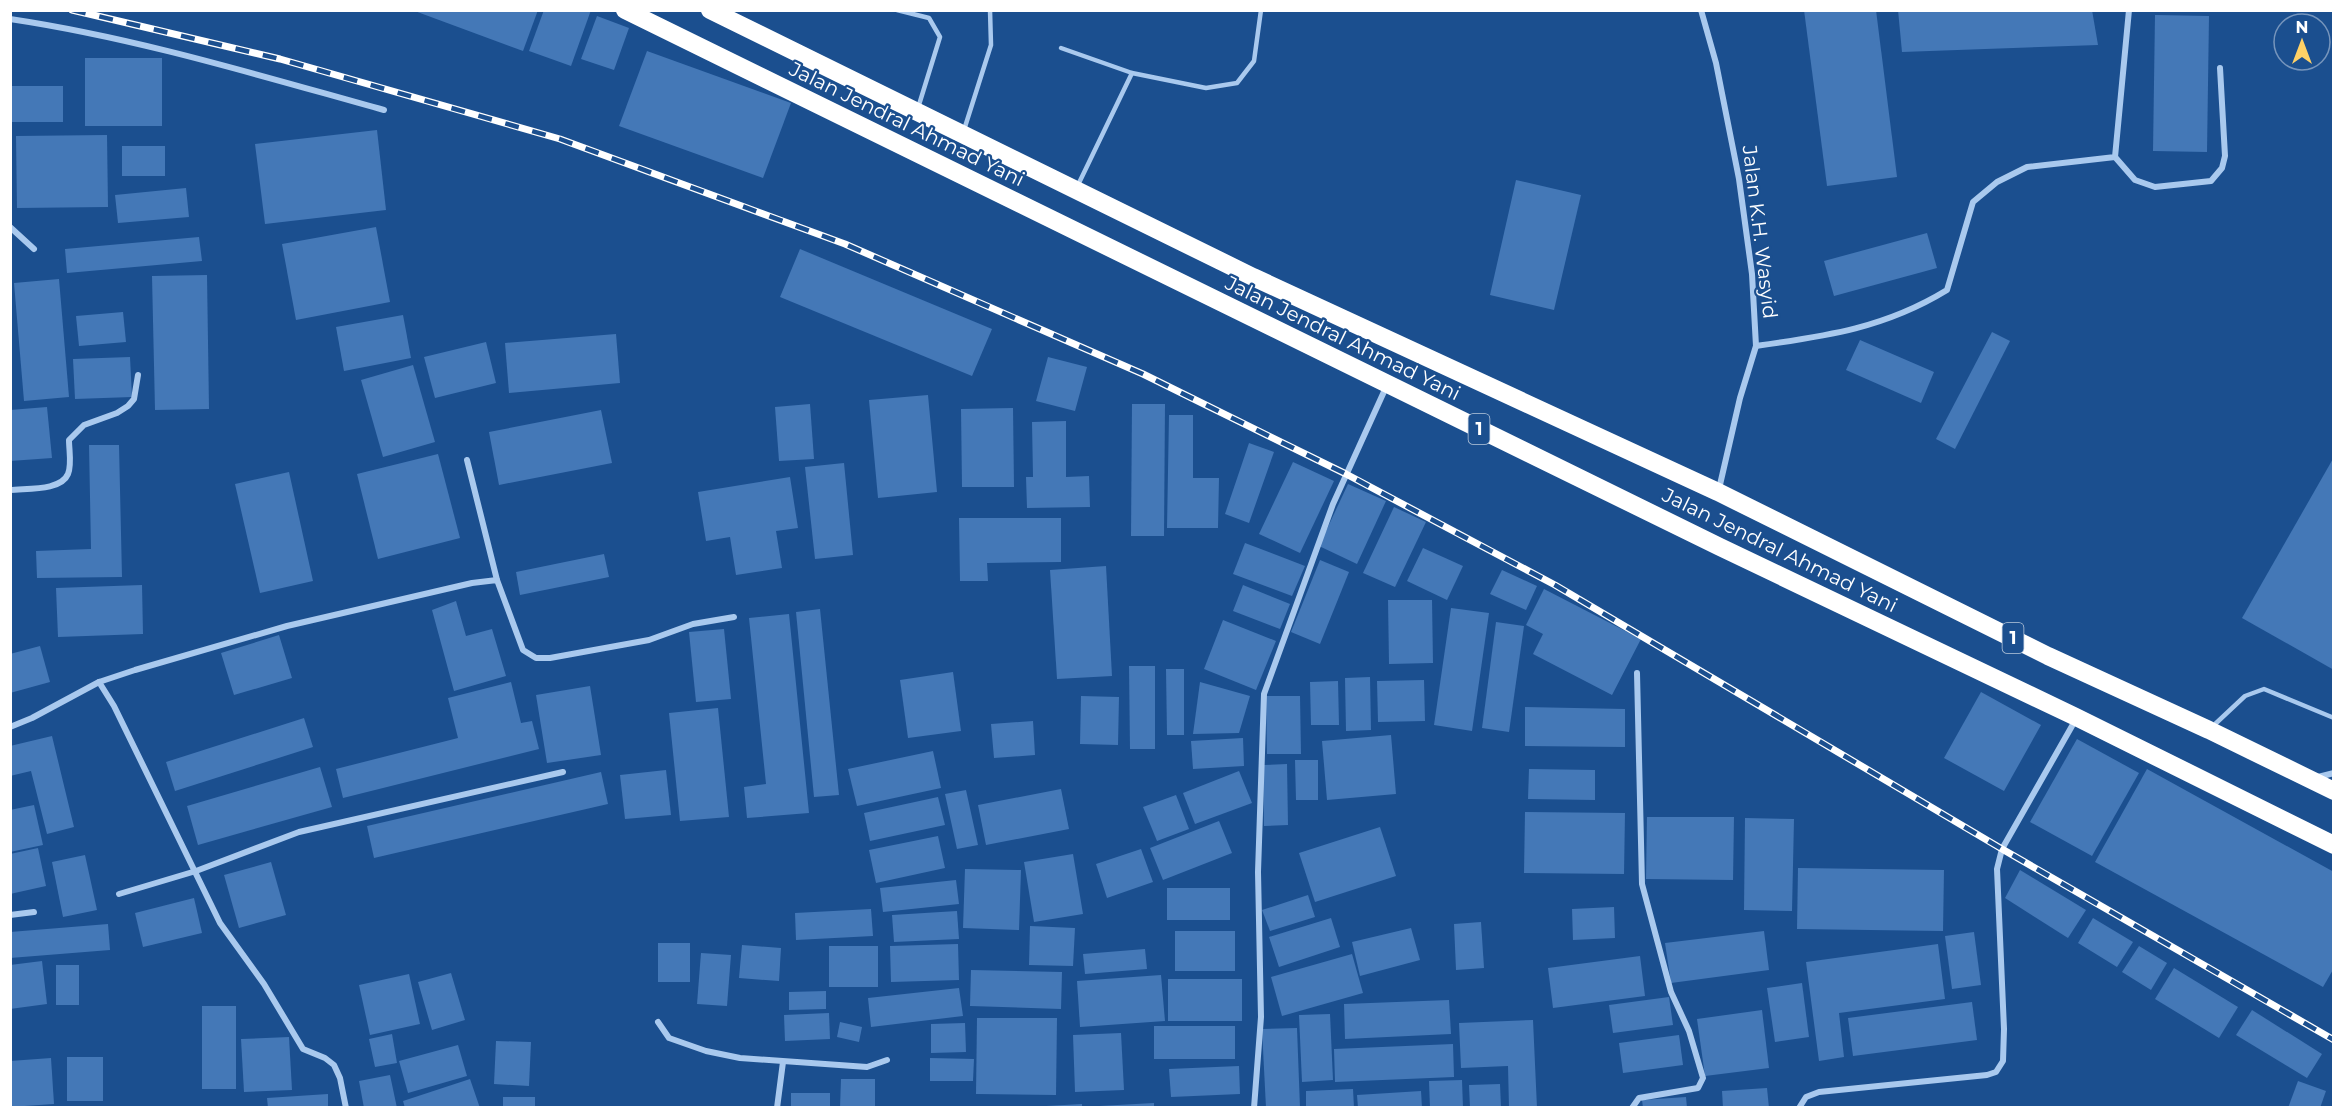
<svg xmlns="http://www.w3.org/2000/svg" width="2344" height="1118" font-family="Montserrat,sans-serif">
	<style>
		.building { fill: #4478b7 }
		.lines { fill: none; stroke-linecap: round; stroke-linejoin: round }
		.lane { stroke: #a9c9ee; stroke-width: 4.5 }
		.street { stroke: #a9c9ee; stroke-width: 6 }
		.highway { stroke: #fff; stroke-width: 18 }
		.rail-casing { stroke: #fff; stroke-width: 7 }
		.rail { stroke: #1b4f8f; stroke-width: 4.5; stroke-dasharray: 14; stroke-linecap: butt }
		.labels { text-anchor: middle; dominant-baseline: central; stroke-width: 4.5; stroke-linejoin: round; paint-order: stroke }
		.shield { fill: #1b4f8f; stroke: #bbcadd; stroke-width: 1.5 }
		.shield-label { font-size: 18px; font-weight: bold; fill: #fff }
		.street-label { font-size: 20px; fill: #fff; stroke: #1b4f8f }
	</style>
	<rect width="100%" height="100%" fill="#1b4f8f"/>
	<g class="building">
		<polygon points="412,10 538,10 523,51"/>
		<polygon points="544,10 591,10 571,66 529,51"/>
		<polygon points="1804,10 1876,10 1897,177 1827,186"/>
		<polygon points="1898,10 2092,10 2098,45 1902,52"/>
		<polygon points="2155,15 2209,16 2207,152 2153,151"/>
		<polygon points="597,16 629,28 614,70 581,59"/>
		<polygon points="647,51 791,103 763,178 619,126"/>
		<rect x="85" y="58" width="77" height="68"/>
		<rect x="11" y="86" width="52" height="36"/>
		<polygon points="377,130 386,210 265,224 255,144"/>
		<polygon points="107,135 108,207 17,208 16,136"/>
		<rect x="122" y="146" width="43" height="30"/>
		<polygon points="1516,180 1581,195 1554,310 1490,295"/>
		<polygon points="186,188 189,217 118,223 115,195"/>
		<polygon points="376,227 390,302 296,320 282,244"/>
		<polygon points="1927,233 1937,268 1834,296 1824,261"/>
		<polygon points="199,237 202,261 67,273 65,249"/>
		<polygon points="800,249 992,329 972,376 780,297"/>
		<polygon points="207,275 209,409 155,410 152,276"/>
		<polygon points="59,279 69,397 24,401 14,283"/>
		<polygon points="123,312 126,342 79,346 76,316"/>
		<polygon points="403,315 411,358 344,371 336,327"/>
		<polygon points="1992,332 2010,341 1955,449 1936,439"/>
		<polygon points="616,334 620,383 509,393 505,343"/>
		<polygon points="1860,340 1934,372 1921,403 1846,370"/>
		<polygon points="486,342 496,383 435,398 424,357"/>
		<polygon points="130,357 132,397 75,399 73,359"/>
		<polygon points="1048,357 1087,367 1075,411 1036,401"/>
		<polygon points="413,365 435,442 383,457 361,380"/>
		<polygon points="928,395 937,492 878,498 869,400"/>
		<polygon points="810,404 814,459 779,461 775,407"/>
		<polygon points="1132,404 1165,404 1164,536 1131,536"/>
		<polygon points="47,407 52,458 10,461 10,410"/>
		<polygon points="1013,408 1014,487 962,487 961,409"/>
		<polygon points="601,410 612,463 499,485 489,432"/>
		<polygon points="1169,415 1193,415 1193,478 1219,478 1218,528 1167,528"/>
		<polygon points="1066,421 1066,477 1089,476 1090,507 1027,508 1026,477 1033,477 1032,422"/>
		<polygon points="1249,443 1274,452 1249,523 1225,514"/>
		<polygon points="89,445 119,445 122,577 37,578 36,551 91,549"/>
		<polygon points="438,454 460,538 378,559 357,474"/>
		<polygon points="2334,457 2334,670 2242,618"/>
		<polygon points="1293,462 1334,481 1300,553 1259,534"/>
		<polygon points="844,463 853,555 815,559 805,467"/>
		<polygon points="289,472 313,581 260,593 235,484"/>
		<polygon points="790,477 798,528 776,531 782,568 736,575 730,537 706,541 698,492"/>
		<polygon points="1348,484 1386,501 1357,564 1319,546"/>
		<polygon points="1394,507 1426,522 1395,587 1363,573"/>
		<polygon points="959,518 1061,518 1061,562 987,563 988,581 960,581"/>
		<polygon points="1245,543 1305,566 1292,596 1233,574"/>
		<polygon points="1423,548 1463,566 1447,600 1407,581"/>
		<polygon points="604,554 609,577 520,595 516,572"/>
		<polygon points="1320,560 1349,572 1320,644 1291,632"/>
		<polygon points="1106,566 1112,676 1057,679 1050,570"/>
		<polygon points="1502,570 1537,586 1526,610 1490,594"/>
		<polygon points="142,585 143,634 58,637 56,588"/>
		<polygon points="1243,585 1290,604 1280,629 1233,611"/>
		<polygon points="1544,589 1641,639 1612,695 1533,654 1543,634 1526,625"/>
		<polygon points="1388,600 1432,600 1433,663 1389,664"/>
		<polygon points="456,601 466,636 492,629 506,676 454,691 432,610"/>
		<polygon points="1451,608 1489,613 1472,731 1434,725"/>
		<polygon points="820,609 839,795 814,797 796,612"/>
		<polygon points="789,614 809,813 747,818 744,787 766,784 749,618"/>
		<polygon points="1223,620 1276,641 1256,690 1204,669"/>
		<polygon points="1496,622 1524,626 1509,732 1482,728"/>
		<polygon points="724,629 731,699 696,702 689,632"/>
		<polygon points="279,635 292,678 234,695 221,653"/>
		<polygon points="40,646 50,682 10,693 10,654"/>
		<polygon points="1129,666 1155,666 1155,749 1130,749"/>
		<polygon points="1166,669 1184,669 1184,735 1167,735"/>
		<polygon points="953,672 961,731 908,738 900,680"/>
		<polygon points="1370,677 1371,730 1346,731 1345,678"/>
		<polygon points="1424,680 1425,721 1378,722 1377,681"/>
		<polygon points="1338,681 1339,725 1311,725 1310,682"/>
		<polygon points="511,682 521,723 532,721 539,749 343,798 336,769 458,738 448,698"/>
		<polygon points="1200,682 1250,696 1239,733 1193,734"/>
		<polygon points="590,686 601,755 547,763 536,695"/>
		<polygon points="1981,692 2041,725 2004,791 1944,758"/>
		<polygon points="1081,696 1119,697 1118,745 1080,744"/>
		<polygon points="1266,696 1300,696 1301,754 1267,754"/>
		<polygon points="1525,707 1625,709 1625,747 1525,746"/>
		<polygon points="718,708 729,817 680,821 669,713"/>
		<polygon points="304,718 313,747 175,791 166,762"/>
		<polygon points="1033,721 1035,755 994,758 991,724"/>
		<polygon points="1391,735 1396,794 1327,800 1322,741"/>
		<polygon points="52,736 74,827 47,834 31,771 10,776 10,746"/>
		<polygon points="1243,738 1244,766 1193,769 1191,741"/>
		<polygon points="2077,739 2139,773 2092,856 2030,822"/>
		<polygon points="933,751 941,788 857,806 848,769"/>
		<polygon points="1295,760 1318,760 1318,800 1296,800"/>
		<polygon points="1287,764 1288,825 1264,826 1263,765"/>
		<polygon points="320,767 332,807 198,845 187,806"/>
		<polygon points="1529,769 1595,770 1595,800 1528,799"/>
		<polygon points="2147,769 2334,872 2334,968 2323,987 2095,862"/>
		<polygon points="666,770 671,815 625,819 620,775"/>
		<polygon points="1239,771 1252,803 1195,824 1183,793"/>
		<polygon points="601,772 608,804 374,858 367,826"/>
		<polygon points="1061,789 1069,829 986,845 978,805"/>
		<polygon points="966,790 978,845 957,849 945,794"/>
		<polygon points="1176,795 1189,829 1157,841 1143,807"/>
		<polygon points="938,797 945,825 870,841 864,813"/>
		<polygon points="34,805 43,845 10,852 10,810"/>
		<polygon points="1525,812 1625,813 1624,874 1524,873"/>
		<polygon points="1647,817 1734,817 1733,880 1646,879"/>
		<polygon points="1745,818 1794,819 1792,911 1744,910"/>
		<polygon points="1219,821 1232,853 1163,880 1150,848"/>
		<polygon points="1380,827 1396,876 1315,902 1299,853"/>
		<polygon points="938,836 945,868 876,883 869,850"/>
		<polygon points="38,848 46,886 10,894 10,854"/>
		<polygon points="1141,849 1153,882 1107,898 1096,864"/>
		<polygon points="1073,854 1083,914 1034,922 1024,862"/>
		<polygon points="85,855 97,910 63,917 52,862"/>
		<polygon points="271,862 286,915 239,928 224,875"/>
		<polygon points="1798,868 1944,870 1943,931 1797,929"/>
		<polygon points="965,869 1021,870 1019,930 963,928"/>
		<polygon points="2020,870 2086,910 2068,938 2005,898"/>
		<polygon points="956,880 959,904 883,912 880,888"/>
		<rect x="1167" y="888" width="63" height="32"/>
		<polygon points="1308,895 1315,917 1270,931 1262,910"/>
		<polygon points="194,898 202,933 143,947 135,913"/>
		<polygon points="1614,907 1615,938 1573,940 1572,909"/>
		<polygon points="871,909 873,936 796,940 795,913"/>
		<polygon points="957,911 959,939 894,942 892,915"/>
		<polygon points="1331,918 1340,947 1279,967 1269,937"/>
		<polygon points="2093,918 2133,942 2117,967 2078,943"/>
		<polygon points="1481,922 1484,968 1456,970 1454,924"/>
		<polygon points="108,924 110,950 10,958 10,932"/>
		<polygon points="1030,926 1075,928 1073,966 1029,965"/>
		<polygon points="1411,928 1420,960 1360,976 1352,942"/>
		<rect x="1175" y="931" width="60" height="40"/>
		<polygon points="1764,931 1769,970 1671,983 1665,943"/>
		<polygon points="1974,932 1981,985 1952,989 1945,936"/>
		<rect x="658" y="943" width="32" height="39"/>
		<polygon points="958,944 959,980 891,982 890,946"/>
		<polygon points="1938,944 1945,999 1839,1013 1844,1057 1819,1061 1806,962"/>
		<polygon points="742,945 781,948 779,981 739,978"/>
		<rect x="829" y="946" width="49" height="41"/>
		<polygon points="2139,946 2167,963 2151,990 2122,972"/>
		<polygon points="1145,949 1147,969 1085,974 1083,954"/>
		<polygon points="701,953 731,955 727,1006 697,1004"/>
		<polygon points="1352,954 1363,993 1282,1016 1271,977"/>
		<polygon points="1640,956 1645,996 1553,1008 1548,968"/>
		<polygon points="42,961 47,1004 10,1009 10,965"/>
		<rect x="56" y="965" width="23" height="40"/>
		<polygon points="2174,968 2238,1007 2219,1038 2155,999"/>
		<polygon points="971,970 1062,972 1061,1009 970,1006"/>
		<polygon points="451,973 465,1020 432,1030 418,982"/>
		<polygon points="409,974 420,1024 370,1035 359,985"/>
		<polygon points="1161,975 1165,1021 1080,1027 1077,981"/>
		<rect x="1168" y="979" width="74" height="42"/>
		<polygon points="1802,983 1809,1037 1775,1042 1767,988"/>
		<polygon points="959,988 963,1016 871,1027 868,998"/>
		<polygon points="826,991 826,1009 789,1010 789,992"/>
		<polygon points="1669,997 1673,1025 1613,1033 1609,1005"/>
		<polygon points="1449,1000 1451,1034 1345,1039 1344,1004"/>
		<polygon points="1972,1002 1977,1040 1853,1056 1848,1018"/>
		<rect x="202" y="1006" width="34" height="83"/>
		<polygon points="1762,1010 1769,1068 1705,1076 1697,1019"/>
		<polygon points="2252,1010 2322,1054 2307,1078 2236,1035"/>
		<polygon points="829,1013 830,1039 785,1041 784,1015"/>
		<polygon points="1330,1014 1333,1080 1302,1082 1299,1015"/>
		<polygon points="977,1018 1057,1018 1056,1095 976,1094"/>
		<polygon points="1533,1020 1537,1108 1509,1108 1508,1066 1461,1068 1459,1023"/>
		<polygon points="840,1022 862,1027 859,1042 837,1037"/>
		<polygon points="965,1023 966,1052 931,1053 931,1024"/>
		<rect x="1154" y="1026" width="81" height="33"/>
		<polygon points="1297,1028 1300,1108 1266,1108 1262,1029"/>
		<polygon points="1121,1033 1124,1090 1075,1092 1073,1035"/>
		<polygon points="392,1034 397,1063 375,1067 369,1039"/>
		<polygon points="1679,1035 1683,1065 1623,1073 1619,1043"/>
		<polygon points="289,1037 292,1090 244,1092 241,1039"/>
		<polygon points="496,1041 531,1042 529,1086 494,1084"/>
		<polygon points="1453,1044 1454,1077 1335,1082 1334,1049"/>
		<polygon points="458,1045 467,1076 408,1093 399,1061"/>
		<rect x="67" y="1057" width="36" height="44"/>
		<polygon points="51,1058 54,1104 10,1107 10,1061"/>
		<polygon points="930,1058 974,1059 973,1081 930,1081"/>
		<polygon points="1239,1066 1240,1094 1171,1097 1169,1069"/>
		<polygon points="390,1075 397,1108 364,1108 359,1081"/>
		<polygon points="470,1079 480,1108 405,1108 403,1101"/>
		<polygon points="841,1079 875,1079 875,1108 840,1108"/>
		<polygon points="1462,1080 1463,1108 1430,1108 1429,1081"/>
		<polygon points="2298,1081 2326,1091 2320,1108 2288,1108"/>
		<polygon points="1500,1084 1501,1108 1470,1108 1469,1085"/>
		<polygon points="1767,1088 1769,1108 1723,1108 1722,1091"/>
		<polygon points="1353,1089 1354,1108 1306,1108 1306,1091"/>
		<polygon points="1421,1091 1422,1108 1358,1108 1357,1095"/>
		<rect x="791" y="1093" width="39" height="15"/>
		<polygon points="328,1094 328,1108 268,1108 267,1098"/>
		<rect x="503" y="1097" width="32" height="11"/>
		<polygon points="1686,1097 1687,1108 1643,1108 1642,1100"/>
		<polygon points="1154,1103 1154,1108 1099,1108 1099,1106"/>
		<polygon points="1082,1104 1082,1108 1046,1108 1046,1106"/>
	</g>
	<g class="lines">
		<g class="lane">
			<polyline points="897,10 929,18 940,37 918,108"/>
			<polyline points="1061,48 1132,73 1206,88 1237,83 1254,61 1261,10"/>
			<polyline points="964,130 991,45 990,10"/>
			<polyline points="1078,185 1132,73"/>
			<polyline points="2213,726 2245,696 2264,689 2334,718"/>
		</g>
		<g class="street">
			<polyline points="1701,10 1716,63 1739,179 1752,274 1756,346 1740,398 1719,489"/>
			<path d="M10,19c127,19 251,57 374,91"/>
			<polyline points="2115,157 2135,180 2155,187 2211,181 2222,168 2225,156 2220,68"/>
			<polyline points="10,227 34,249"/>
			<path d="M1756,346c71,-10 129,-18 191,-56l26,-88 24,-20 30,-15 88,-10 14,-147"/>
			<polyline points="467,460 497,580"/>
			<path d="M10,490c17,-2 51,1 58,-16 4,-9 1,-24 1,-34l15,-15 33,-12 11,-7 6,-7 4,-24"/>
			<polyline points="99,682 114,706 220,923 264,984 303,1049 325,1058 334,1065 340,1078 346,1108"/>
			<polyline points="10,727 32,718 99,682 135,670 287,626 472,583 497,580 523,650 536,658 550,658 649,640 693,624 734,617"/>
			<polyline points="2318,777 2334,773"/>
			<polyline points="119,894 196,871 299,832 563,772"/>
			<polyline points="10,915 34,912"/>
			<polyline points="658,1022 669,1038 706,1051 740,1058 867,1067 887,1060"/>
			<polyline points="777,1108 783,1062"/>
			<polyline points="1254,1108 1261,1017 1258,872 1264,694 1333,504 1387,385"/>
			<polyline points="1632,1108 1639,1098 1698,1088 1703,1078 1689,1031 1671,992 1642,884 1637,673"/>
			<polyline points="1799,1108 1806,1097 1819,1092 1987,1075 1996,1072 2003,1061 2004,1029 1997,869 2002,849 2076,719"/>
		</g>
		<g class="highway">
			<polyline points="625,10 1720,547 2076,717 2334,845"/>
			<polyline points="710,10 1253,277 1718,492 2048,656 2209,730 2334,791"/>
		</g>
		<defs>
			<polyline id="rail" points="72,10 280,59 560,139 845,244 1143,374 1346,474 1555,585 2002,849 2334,1040"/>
		</defs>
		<use href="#rail" class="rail-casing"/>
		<use href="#rail" class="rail"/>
	</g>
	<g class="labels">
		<g class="shield">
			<rect x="1468.5" y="414" width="21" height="30" rx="4.5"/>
			<rect x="2002.5" y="623" width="21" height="30" rx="4.5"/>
		</g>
		<g class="shield-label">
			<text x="1479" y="429">1</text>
			<text x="2013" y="638">1</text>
		</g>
		<g class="street-label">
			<text transform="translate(907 124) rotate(26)">Jalan Jendral Ahmad Yani</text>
			<text transform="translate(1760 232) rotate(83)">Jalan K.H. Wasyid</text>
			<text transform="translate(1343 338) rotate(26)">Jalan Jendral Ahmad Yani</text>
			<text transform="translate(1780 550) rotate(26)">Jalan Jendral Ahmad Yani</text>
		</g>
	</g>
	<rect width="2344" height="1118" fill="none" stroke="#ffffff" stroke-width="24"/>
	<g transform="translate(2302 42)"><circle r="28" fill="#1b4f8f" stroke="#7695bc" stroke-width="1.5"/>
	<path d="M0-4.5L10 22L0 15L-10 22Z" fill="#ffd166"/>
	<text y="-9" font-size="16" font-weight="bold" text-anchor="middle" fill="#ffffff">N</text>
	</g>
</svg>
